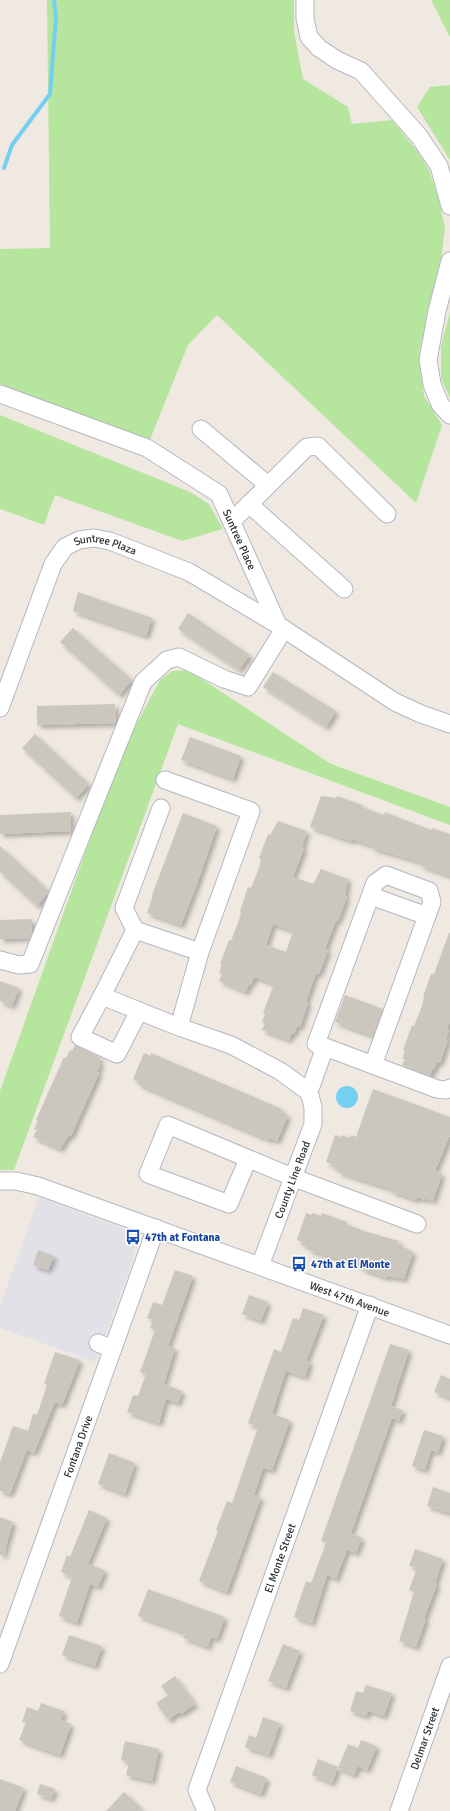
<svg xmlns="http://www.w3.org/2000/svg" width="450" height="1811" font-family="Signika,sans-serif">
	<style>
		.industrial { fill: #e3e1e8 }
		.green { fill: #b6e59e }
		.water { fill: #75cff0 }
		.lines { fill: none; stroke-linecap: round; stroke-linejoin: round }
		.stream { stroke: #75cff0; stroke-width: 4 }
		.building { fill: #cbc7bf; fill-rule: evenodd; filter: url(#shadow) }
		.minor-casing { stroke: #b4b7c1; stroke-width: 19 }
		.minor { stroke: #fff; stroke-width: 17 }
		.labels { text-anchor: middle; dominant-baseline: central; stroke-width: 3; stroke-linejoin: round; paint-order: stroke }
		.street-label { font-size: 11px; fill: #2e2e2e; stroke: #fff }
		.transit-label { font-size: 11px; font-weight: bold; fill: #164399; stroke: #fff; text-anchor: start }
	</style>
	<defs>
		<filter id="shadow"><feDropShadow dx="3.5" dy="3.5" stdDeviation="2" flood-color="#0004"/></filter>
	</defs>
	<rect width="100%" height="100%" fill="#efe9e1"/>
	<polygon class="industrial" points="39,1197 122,1228 135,1243 133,1260 95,1362 0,1328 0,1306"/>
	<g class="green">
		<polygon points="47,0 294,0 294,31 303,79 348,107 352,124 392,120 418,152 429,170 438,197 445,228 441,260 419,353 424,396 442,425 416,503 217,315 188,345 149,442 0,384 0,249 50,248"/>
		<polygon points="431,0 450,0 450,37"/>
		<polygon points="450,85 450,160 417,107 430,87"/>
		<polygon points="450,312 450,398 441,378 441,346"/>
		<polygon points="0,415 190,492 209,504 223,529 182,541 55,495 44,525 0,509"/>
		<polygon points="188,670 331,764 450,807 450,825 178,724 14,1170 0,1170 0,1091 120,755 160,680 172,671"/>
	</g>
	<circle class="water" cx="347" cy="1097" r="11"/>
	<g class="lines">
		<polyline class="stream" points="4,168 12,145 50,94 56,17 54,0"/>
	</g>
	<g class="building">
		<polygon points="78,592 152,618 146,636 73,611"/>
		<polygon points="188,613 250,655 239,670 178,629"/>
		<polygon points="73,628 132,680 119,695 60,642"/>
		<polygon points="273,672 336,711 326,727 263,687"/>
		<polygon points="115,704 116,723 37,725 37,706"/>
		<polygon points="35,734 89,784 76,798 22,748"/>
		<polygon points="190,737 241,756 233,779 181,760"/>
		<polygon points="321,796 336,798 337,796 363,805 362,807 384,815 385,812 431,830 432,828 450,834 450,876 420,865 421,862 372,848 373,846 352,839 351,841 310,827"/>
		<polygon points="71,812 71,831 0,834 0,815"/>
		<polygon points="183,813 217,826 197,884 181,925 147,913 153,895 152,895"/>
		<path d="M278,821l29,10 -5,16 2,1 -11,29 20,7 8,-15 27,10 -3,17 2,1 -9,24 -2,-1 -8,21 -3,8 3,1 -9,24 -3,-1 -7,20 -3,9 2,1 -8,24 -3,-1 -3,8 -2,-1 -3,7 -27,-10 3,-7 -3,-1 3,-8 -2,-1 11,-29 -20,-7 -3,8 -2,-1 -3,8 -27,-11 3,-7 -3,-1 3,-8 -2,-1 9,-24 2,1 8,-21 2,-8 -1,-1 8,-24 3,1 8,-20 2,-9 -2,-1 9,-24 2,1zM273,924l20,7 -7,21 -20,-7z"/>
		<polygon points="0,846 49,891 37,906 0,872"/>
		<polygon points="32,919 32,931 30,938 0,939 0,920"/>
		<polygon points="449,933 450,933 450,1021 447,1029 449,1030 446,1039 448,1039 440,1063 437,1062 434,1070 432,1070 430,1076 402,1065 405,1059 402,1059 405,1051 403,1050 412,1025 414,1026 422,1006 424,997 423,997 431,974 434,974"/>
		<polygon points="0,981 19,988 12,1006 0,1001"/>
		<polygon points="345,995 383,1009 373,1036 335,1022"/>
		<polygon points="75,1045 101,1058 98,1063 101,1064 97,1071 99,1073 71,1136 69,1135 60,1149 33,1137 37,1130 34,1129 38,1121 36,1120 64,1057 66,1058 70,1050 72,1051"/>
		<polygon points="144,1053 151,1056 151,1053 282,1109 281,1112 288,1115 277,1141 270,1138 269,1140 138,1084 139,1082 133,1079"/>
		<polygon points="373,1089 450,1117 450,1135 435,1171 442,1174 433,1201 425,1198 424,1200 417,1197 416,1200 391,1191 391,1189 338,1172 339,1169 331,1166 332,1164 326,1162 335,1135 341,1137 342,1135 350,1138 351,1135 356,1137"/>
		<polygon points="306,1213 312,1215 313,1213 321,1216 322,1213 347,1222 346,1224 364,1231 399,1241 398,1244 413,1252 404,1279 387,1276 387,1278 362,1269 362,1267 355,1264 309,1250 310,1247 302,1245 303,1242 297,1240"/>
		<polygon points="38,1250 54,1256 48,1270 33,1265"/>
		<polygon points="175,1270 193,1276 168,1346 175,1348 164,1384 182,1391 178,1403 166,1399 159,1423 127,1412 133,1395 138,1396 146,1374 140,1372 155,1330 150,1328 153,1320 147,1318 153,1302 162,1305"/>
		<polygon points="249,1295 268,1302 261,1321 242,1314"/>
		<polygon points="303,1308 324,1315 306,1361 310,1362 305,1377 286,1371 281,1385 272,1414 290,1420 272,1470 263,1468 254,1495 261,1497 227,1592 199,1581 218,1531 216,1530 227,1501 232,1503 258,1427 248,1423 274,1349 281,1352 293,1318 299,1320"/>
		<polygon points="390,1344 409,1350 391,1406 403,1410 399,1421 392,1418 351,1533 362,1538 356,1553 347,1550 336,1579 327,1575 312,1623 294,1617 306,1581 311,1583 326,1543 321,1541"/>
		<polygon points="55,1352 80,1360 62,1405 55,1402 34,1453 27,1450 10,1494 0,1491 0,1462 13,1426 28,1431 33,1414 37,1415 47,1385 44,1384"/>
		<polygon points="441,1375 450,1379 450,1398 434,1392"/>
		<polygon points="424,1430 443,1436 438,1453 431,1450 425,1470 412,1466"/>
		<polygon points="109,1453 135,1463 125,1494 98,1484"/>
		<polygon points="433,1487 450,1493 450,1513 427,1506"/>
		<polygon points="89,1510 107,1518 88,1564 105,1570 98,1587 90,1584 77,1623 59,1616 72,1577 61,1572 67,1555 70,1557"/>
		<polygon points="0,1517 13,1522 3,1556 0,1555"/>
		<polygon points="415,1549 443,1559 435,1583 437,1584 424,1619 426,1619 416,1647 399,1641 414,1592 409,1590 417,1568 409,1566"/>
		<polygon points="148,1589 225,1617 217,1639 211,1637 208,1647 183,1638 185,1633 138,1616"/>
		<polygon points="69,1635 102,1646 95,1666 62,1655"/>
		<polygon points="283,1644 300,1651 286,1688 268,1681"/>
		<polygon points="175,1676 195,1704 181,1714 179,1712 168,1720 156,1703 168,1695 161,1686"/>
		<polygon points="366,1685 392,1693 384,1716 368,1711 366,1716 350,1711 356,1691 363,1693"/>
		<polygon points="41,1703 64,1711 61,1720 71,1724 60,1755 19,1740 26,1723 22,1722 27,1707 38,1711"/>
		<polygon points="263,1717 280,1723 269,1755 245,1747 249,1735 256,1738"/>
		<polygon points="361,1740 377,1746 367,1770 358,1766 354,1775 338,1768 348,1744 358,1748"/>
		<polygon points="125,1741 159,1749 152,1781 126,1775 129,1762 121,1760"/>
		<polygon points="318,1759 338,1767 332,1783 312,1775"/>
		<polygon points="236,1766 267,1778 261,1794 230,1782"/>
		<polygon points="0,1779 24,1788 15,1811 0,1811"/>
		<polygon points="40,1784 55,1789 51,1799 37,1794"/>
		<polygon points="124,1792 144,1811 106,1811"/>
	</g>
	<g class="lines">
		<defs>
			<g id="minor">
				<polyline points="305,0 305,18 309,37 319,48 337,60 361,71 419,136 439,166 450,206"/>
				<polyline points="450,261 437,311 428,360 432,384 440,404 450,415"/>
				<path id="s1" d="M0,394l147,54 72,46 59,131 117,77 26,12 29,10"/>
				<polyline points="201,429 268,485"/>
				<polyline points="249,504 344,589"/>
				<polyline points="232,521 307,447 318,446 387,514"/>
				<path id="s2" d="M0,708l53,-144 12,-17 14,-7 15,-2 16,3 79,31 89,53"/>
				<polyline points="165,780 251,811 200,952 179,1027 231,1045 280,1071 309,1092"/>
				<polyline points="161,808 124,908 135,930 200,952"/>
				<polyline points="371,896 427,916"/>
				<polyline points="135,930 102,996 179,1027"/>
				<polyline points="0,960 19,965 30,964 143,682 167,660 179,657 224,679 248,687 284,629"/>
				<polyline points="102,996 80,1037 117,1054 139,1011"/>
				<polyline points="325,1047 316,1044 375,883 386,875 429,891 432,902 373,1065"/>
				<polyline points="309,1092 325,1047 437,1089 446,1090 450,1088"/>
				<polyline points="248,1159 229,1204 148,1174 168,1125 292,1177 417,1224"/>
				<path id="s3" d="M0,1181h16l22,5 412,149"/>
				<path id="s4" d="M260,1266l53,-142v-17l-4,-15"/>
				<polyline points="98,1343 113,1349"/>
				<path id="s5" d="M0,1664l156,-436"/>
				<path id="s6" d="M206,1811l-9,-21 173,-485"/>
				<path id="s7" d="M399,1811l51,-145"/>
			</g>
		</defs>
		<use href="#minor" class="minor-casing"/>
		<use href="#minor" class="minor"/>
	</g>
	<defs>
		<symbol id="bus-bare" viewBox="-9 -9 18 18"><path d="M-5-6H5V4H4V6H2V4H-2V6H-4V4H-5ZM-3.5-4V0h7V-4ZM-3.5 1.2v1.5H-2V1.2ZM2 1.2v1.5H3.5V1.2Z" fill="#1a4fb4" stroke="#fff" stroke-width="2.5" paint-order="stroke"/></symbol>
	</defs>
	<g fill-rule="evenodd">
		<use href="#bus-bare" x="122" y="1226" width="22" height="22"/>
		<use href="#bus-bare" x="288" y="1253" width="22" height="22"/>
	</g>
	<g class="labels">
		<g class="street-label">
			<text stroke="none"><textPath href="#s1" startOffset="292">Suntree Place</textPath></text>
			<text stroke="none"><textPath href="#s2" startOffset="217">Suntree Plaza</textPath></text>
			<text stroke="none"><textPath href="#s4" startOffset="92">County Line Road</textPath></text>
			<text stroke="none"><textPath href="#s3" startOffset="370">West 47th Avenue</textPath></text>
			<text stroke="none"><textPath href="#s5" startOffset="231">Fontana Drive</textPath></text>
			<text stroke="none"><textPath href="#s6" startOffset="269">El Monte Street</textPath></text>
			<text stroke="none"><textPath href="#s7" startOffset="77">Delmar Street</textPath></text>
		</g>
		<g class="transit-label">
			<text x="145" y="1237">47th at Fontana</text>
			<text x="311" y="1264">47th at El Monte</text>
		</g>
	</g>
</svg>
